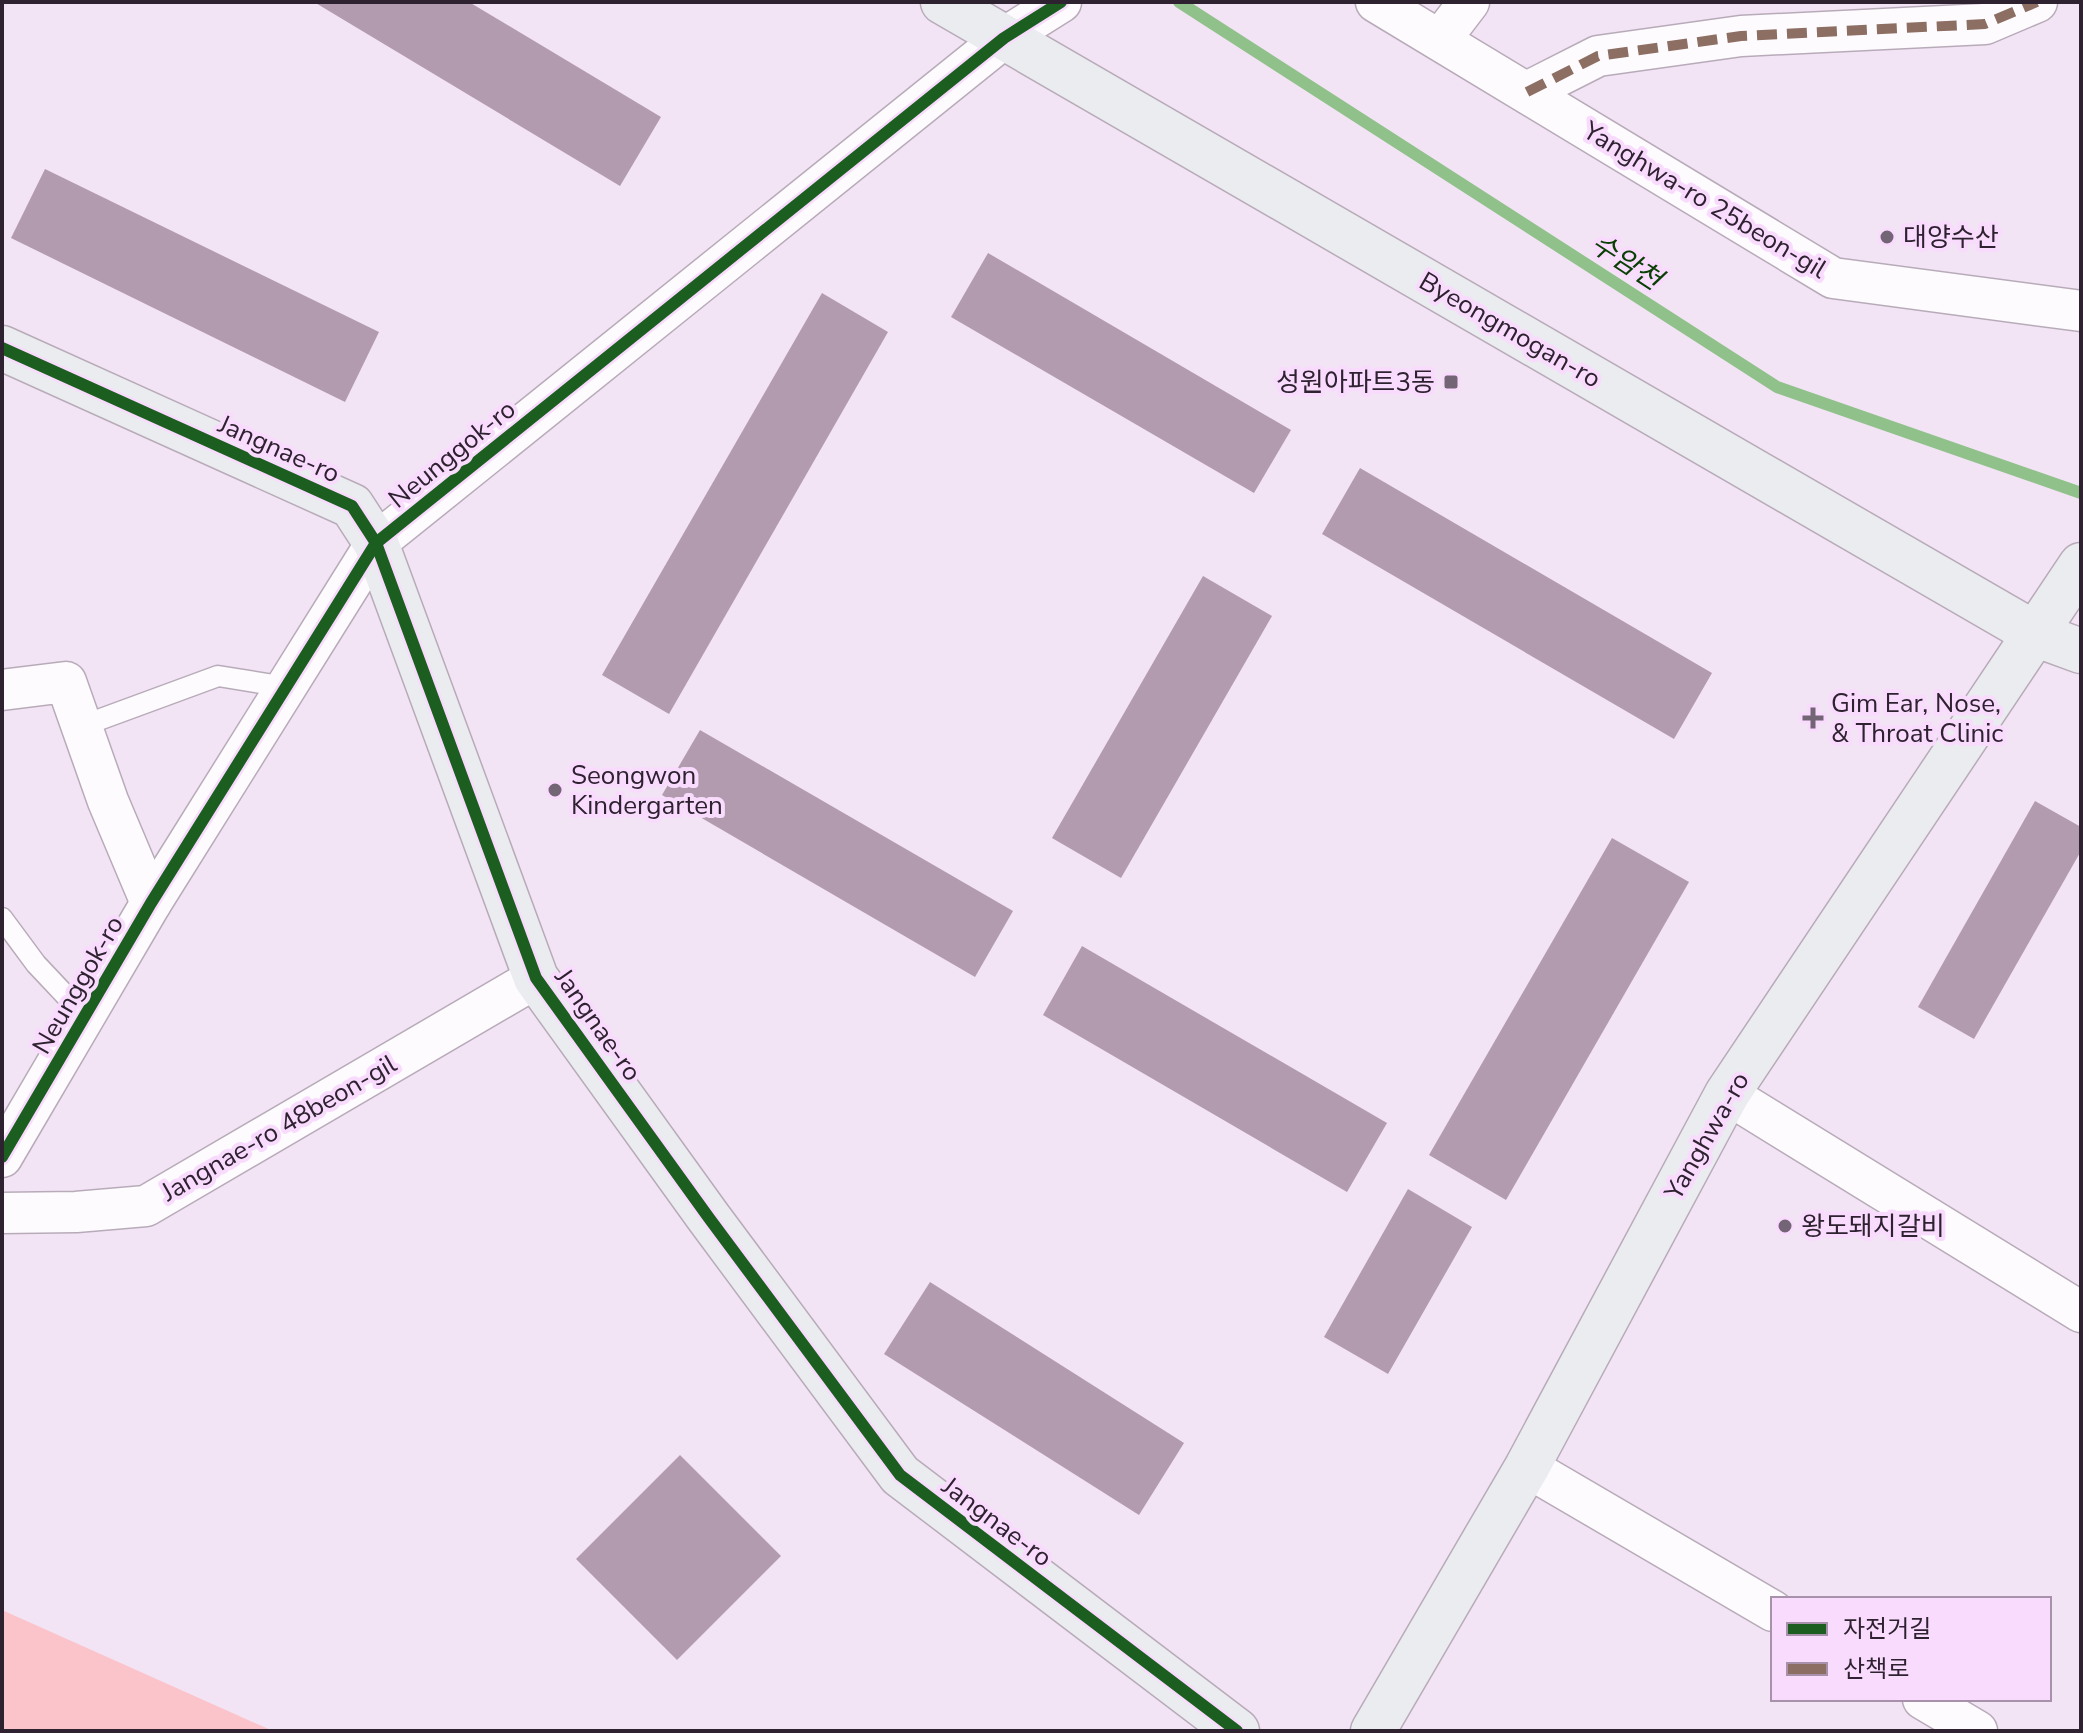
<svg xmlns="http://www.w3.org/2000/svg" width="2083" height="1733" font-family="'Nunito Sans','Noto Sans KR',sans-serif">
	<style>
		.green { fill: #fac4ca }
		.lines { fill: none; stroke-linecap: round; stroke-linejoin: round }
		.stream { stroke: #90c18b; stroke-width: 12 }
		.building { fill: #b39baf }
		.lane-casing { stroke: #b8abb9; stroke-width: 23 }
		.street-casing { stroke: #b8abb9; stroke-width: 43 }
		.secondary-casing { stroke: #b8abb9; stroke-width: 47 }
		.lane { stroke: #fdfbfe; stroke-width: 20 }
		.street { stroke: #fdfbfe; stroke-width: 40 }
		.secondary { stroke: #eaecef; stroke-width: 44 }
		.quiet { stroke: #8d6e63; stroke-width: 10; stroke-dasharray: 20 10; stroke-linecap: butt }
		.cycleway-casing { stroke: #f9dcfd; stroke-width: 17 }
		.cycleway { stroke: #1b5e20; stroke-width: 12 }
		.poi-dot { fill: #736575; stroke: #f9dcfd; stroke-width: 3 }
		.labels { text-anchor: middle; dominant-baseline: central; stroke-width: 8; stroke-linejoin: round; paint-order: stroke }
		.street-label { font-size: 26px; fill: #2e2130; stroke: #f9dcfd }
		.poi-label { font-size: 26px; fill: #2e2130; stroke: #f9dcfd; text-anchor: start }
		.water-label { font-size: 28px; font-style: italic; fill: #0a4005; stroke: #f9dcfd }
	</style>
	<rect width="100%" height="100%" fill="#f3e4f5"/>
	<polygon class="green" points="2,1610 273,1731 2,1731"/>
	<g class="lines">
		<polyline class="stream" points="1179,2 1777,387 2081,493"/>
	</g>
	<g class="building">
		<polygon points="314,2 469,2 661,117 620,186"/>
		<polygon points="45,169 379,332 345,402 11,238"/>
		<polygon points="988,253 1291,430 1254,493 951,317"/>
		<polygon points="822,293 888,332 669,714 602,675"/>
		<polygon points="1360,468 1712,673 1674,739 1322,534"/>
		<polygon points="1203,576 1272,616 1121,878 1052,838"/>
		<polygon points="700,730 1013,911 975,977 662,795"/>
		<polygon points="2035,801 2081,827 2081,851 1974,1039 1918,1007"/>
		<polygon points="1612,838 1689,882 1506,1200 1429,1155"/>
		<polygon points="1082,946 1387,1123 1347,1192 1043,1015"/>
		<polygon points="1408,1189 1472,1227 1388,1374 1324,1337"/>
		<polygon points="930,1282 1184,1443 1139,1515 884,1354"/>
		<polygon points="680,1455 781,1556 677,1660 576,1559"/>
	</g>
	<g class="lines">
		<defs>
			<g id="lane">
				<polyline points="82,726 218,676 286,687"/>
				<polyline points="2,918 36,964 85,1016"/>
			</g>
			<g id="street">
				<polyline points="1376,2 1833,278 2081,311"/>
				<polyline points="1440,40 1469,2"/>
				<polyline points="1527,92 1598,56 1741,36 1985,24 2037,2"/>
				<polyline points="2,690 66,682 108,801 151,903"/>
				<polyline points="1727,1094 2081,1312"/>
				<polyline points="2,1157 151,903 376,543 1004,38 1061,2"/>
				<polyline points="2,1213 76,1212 146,1206 536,978"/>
				<polyline points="1527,1467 1773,1611"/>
				<polyline points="1923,1699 1977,1731"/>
			</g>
			<g id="secondary">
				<polyline points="943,2 2037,635 2081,651"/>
				<polyline points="2,348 352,506 376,543 536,978 709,1218 900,1475 1237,1731"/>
				<polyline points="1373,1731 1527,1467 1727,1094 2081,565"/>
			</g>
		</defs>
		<use href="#lane" class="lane-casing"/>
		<use href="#street" class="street-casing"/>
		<use href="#secondary" class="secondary-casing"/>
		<use href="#lane" class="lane"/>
		<use href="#street" class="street"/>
		<use href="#secondary" class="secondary"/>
		<polyline class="quiet" points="1527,92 1598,56 1741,36 1985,24 2037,2"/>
		<defs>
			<g id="cycleway">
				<polyline points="2,348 352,506 376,543 536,978 709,1218 900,1475 1237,1731"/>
				<polyline points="2,1157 151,903 376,543 1004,38 1061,2"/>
			</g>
		</defs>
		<use href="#cycleway" class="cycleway-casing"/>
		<use href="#cycleway" class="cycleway"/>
	</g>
	<g class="poi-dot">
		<circle cx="1887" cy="237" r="8"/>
		<rect x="1443" y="374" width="16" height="16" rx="4"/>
		<path d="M1809 706h8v8h8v8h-8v8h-8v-8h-8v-8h8z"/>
		<circle cx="555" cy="790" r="8"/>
		<circle cx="1785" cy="1226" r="8"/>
	</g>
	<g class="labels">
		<g class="street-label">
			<text transform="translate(1705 200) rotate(31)">Yanghwa-ro 25beon-gil</text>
			<text transform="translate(1510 330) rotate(30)">Byeongmogan-ro</text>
			<text transform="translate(279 449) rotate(24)">Jangnae-ro</text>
			<text transform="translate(452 454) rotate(-39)">Neunggok-ro</text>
			<text transform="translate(78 985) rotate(-60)">Neunggok-ro</text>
			<text transform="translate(598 1025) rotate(55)">Jangnae-ro</text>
			<text transform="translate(279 1128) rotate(-30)">Jangnae-ro 48beon-gil</text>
			<text transform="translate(1707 1136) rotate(-60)">Yanghwa-ro</text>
			<text transform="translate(997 1522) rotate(37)">Jangnae-ro</text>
		</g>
		<g class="poi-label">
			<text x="1903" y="237">대양수산</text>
			<text x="1435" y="382" text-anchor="end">성원아파트3동</text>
			<text x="1831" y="703">Gim Ear, Nose,<tspan x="1831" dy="30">&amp; Throat Clinic</tspan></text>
			<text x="571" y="775">Seongwon<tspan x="571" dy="30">Kindergarten</tspan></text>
			<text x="1801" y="1226">왕도돼지갈비</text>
		</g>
		<g class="water-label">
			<text transform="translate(1626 262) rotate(33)">수암천</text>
		</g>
	</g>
	<rect width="2083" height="1733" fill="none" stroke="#2e2130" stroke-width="8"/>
	<rect x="1771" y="1597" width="280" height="104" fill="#f9dcfd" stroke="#a891ab" stroke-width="2"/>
	<rect x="1787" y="1623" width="40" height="12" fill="#1b5e20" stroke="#a891ab" stroke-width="2"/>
	<text x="1843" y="1637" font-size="24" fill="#2e2130">자전거길</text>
	<rect x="1787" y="1663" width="40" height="12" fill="#8d6e63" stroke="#a891ab" stroke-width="2"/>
	<text x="1843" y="1677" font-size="24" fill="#2e2130">산책로</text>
</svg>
